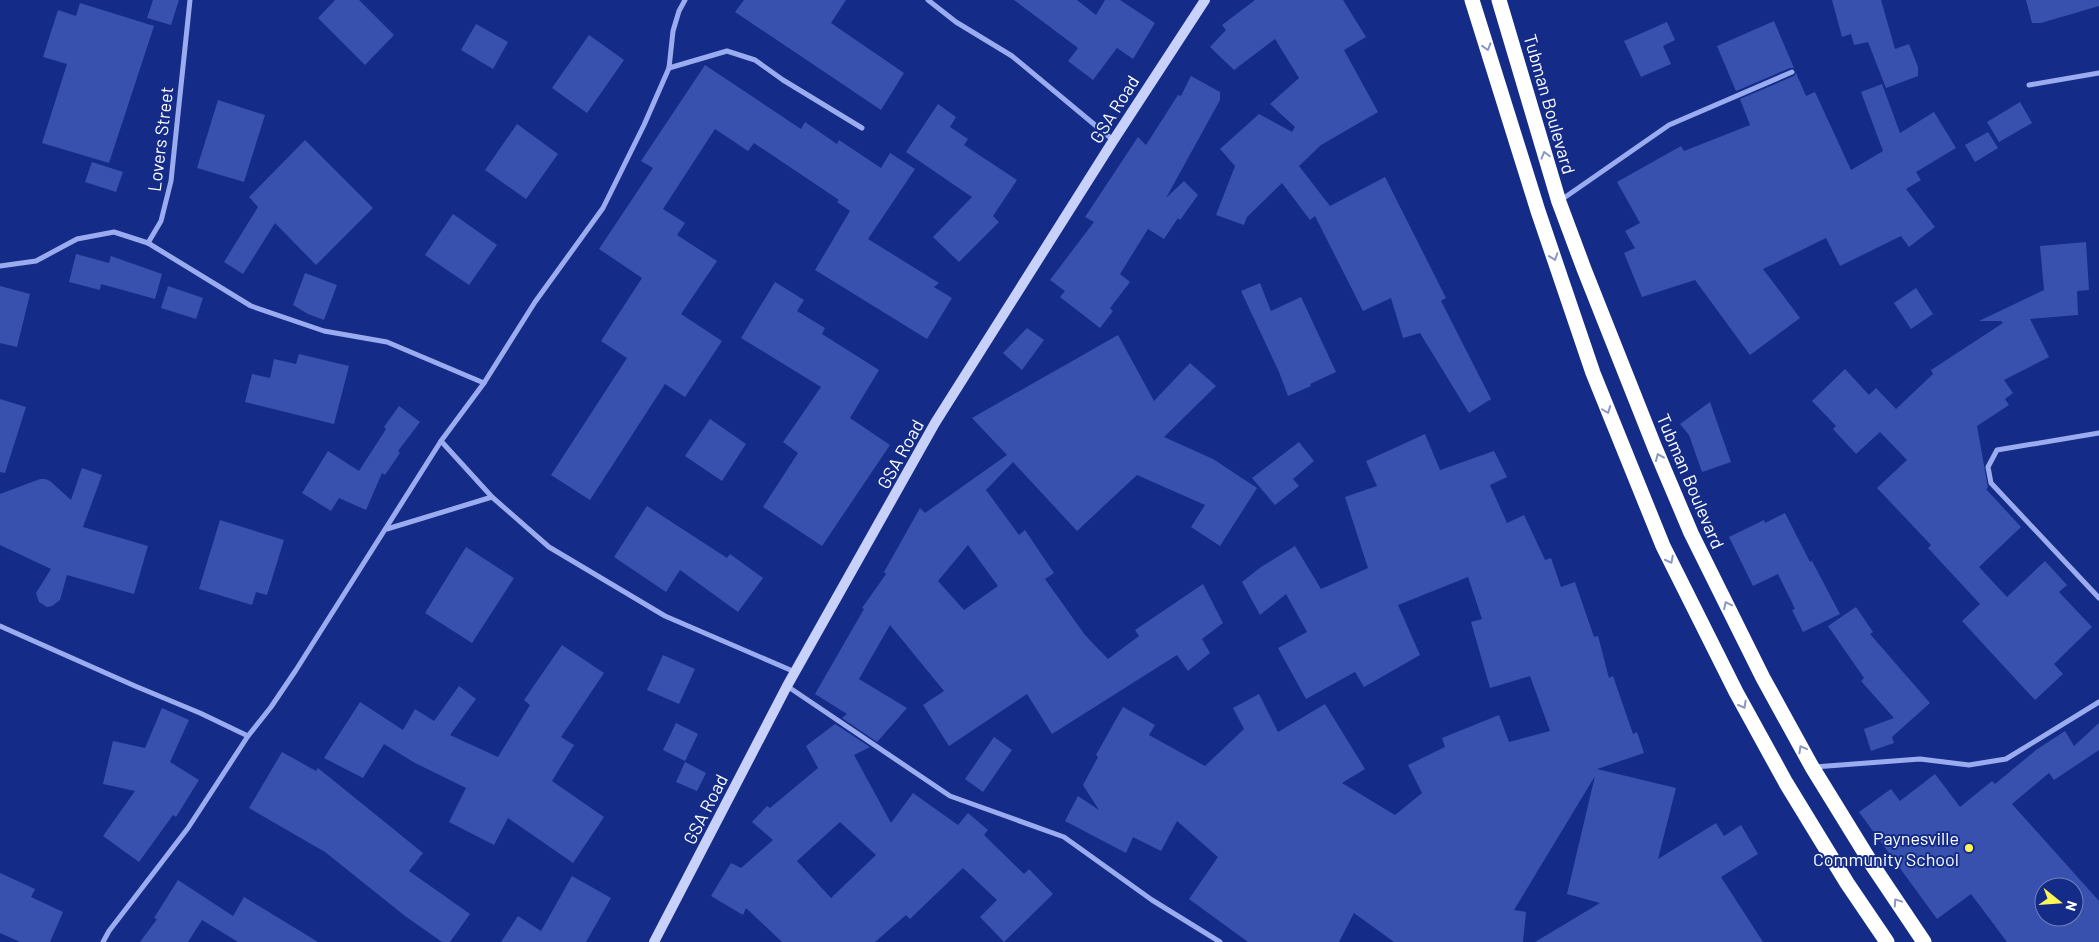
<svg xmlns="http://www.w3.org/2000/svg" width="2099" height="942" font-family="Barlow,sans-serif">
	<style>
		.building { fill: #3851af; fill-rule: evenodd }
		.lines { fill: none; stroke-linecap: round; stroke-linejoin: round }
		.street { stroke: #9aacef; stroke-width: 5 }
		.secondary { stroke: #c7d1fa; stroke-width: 10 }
		.highway { stroke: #fff; stroke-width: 15 }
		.oneway { stroke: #8a96c3 }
		.poi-dot { fill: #fff657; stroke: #142c87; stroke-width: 2 }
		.labels { text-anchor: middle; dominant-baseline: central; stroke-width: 4; stroke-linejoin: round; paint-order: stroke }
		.street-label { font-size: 18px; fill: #fff; stroke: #142c87 }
		.poi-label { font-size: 18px; fill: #fff; stroke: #142c87; text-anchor: end }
	</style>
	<rect width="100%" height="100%" fill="#142c87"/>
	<g class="building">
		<polygon points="153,0 179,0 171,25 147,18"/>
		<polygon points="335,0 359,0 394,35 365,65 318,18"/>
		<polygon points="744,0 846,0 831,23 904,73 881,110 735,12"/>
		<polygon points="1014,0 1077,0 1096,15 1105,0 1120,0 1155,23 1133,59 1117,48 1093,80 1068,61 1078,48"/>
		<polygon points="1255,0 1343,0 1366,37 1344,50 1378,112 1321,145 1299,166 1330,206 1385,177 1446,298 1441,301 1491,399 1469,413 1420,333 1403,338 1391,298 1363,311 1315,216 1310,220 1282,183 1247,217 1244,225 1216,215 1235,166 1220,149 1259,114 1292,132 1295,127 1270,104 1299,78 1275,39 1234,70 1210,47 1226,30 1222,25"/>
		<polygon points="1832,0 1881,0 1895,49 1909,44 1918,67 1918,76 1886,88 1868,42 1854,45 1851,34 1842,37"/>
		<polygon points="2026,0 2099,0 2099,6 2041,23 2032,23"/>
		<polygon points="80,3 154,26 109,163 42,143 67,64 43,57 58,10 76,16"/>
		<polygon points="1774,21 1794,68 1790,68 1736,91 1717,46"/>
		<polygon points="1667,22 1675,40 1663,46 1671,64 1641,77 1624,41"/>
		<polygon points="476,24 508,42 493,69 461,50"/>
		<polygon points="589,35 624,60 587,113 552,88"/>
		<polygon points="705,65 801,129 805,122 837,144 839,140 881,168 890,153 915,169 868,239 939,283 934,287 952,298 927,339 815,270 850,211 837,202 839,200 754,143 748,151 715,129 663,209 685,223 677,235 717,261 681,314 722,341 685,397 665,384 590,500 551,475 627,358 601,341 642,278 599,249 653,168 641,161"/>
		<polygon points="1796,73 1806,96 1815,92 1851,170 1883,151 1861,92 1882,84 1900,133 1934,112 1956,148 1916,172 1921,180 1906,189 1935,227 1909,247 1901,236 1840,266 1826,238 1763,269 1800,318 1750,355 1695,280 1642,297 1624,253 1635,248 1625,231 1640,223 1617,182 1681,146 1684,151 1750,125 1740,99 1794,76"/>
		<polygon points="1191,76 1220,92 1220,100 1166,198 1184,181 1198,195 1180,220 1178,218 1164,239 1148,229 1120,274 1130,282 1110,308 1113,311 1100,328 1060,297 1065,291 1050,280 1094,222 1085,217 1138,137 1146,145 1178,95 1181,96"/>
		<polygon points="218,100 265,115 244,182 197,168"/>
		<polygon points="2020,102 2032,123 1999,142 1987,122"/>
		<polygon points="938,104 956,117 950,127 968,139 964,145 1017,180 993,216 999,222 959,262 933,237 972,197 906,152"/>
		<polygon points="517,124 558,154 526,199 485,170"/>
		<polygon points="1988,132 1998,148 1975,162 1965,145"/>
		<polygon points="305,140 373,208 316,265 275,223 243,274 224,262 258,207 249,197"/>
		<polygon points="92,162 123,172 116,192 85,182"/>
		<polygon points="453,214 497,245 469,285 425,255"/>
		<polygon points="2086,242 2089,290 2077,291 2078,315 2030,319 2049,357 2004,380 2013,393 2005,399 2009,405 1977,426 1988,488 1986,489 2021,527 1979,567 2007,597 2045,561 2067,585 2059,592 2092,627 2054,664 2063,674 2035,700 1962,621 1980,604 1928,548 1931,545 1877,488 1907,460 1880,432 1856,454 1833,429 1836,426 1812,401 1845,369 1869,395 1876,388 1896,409 1933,374 1931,370 2003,323 2001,321 1979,321 2044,290 2040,246"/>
		<polygon points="76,254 109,263 111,256 162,274 155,299 101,284 100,290 69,282"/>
		<polygon points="305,273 337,285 324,320 308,314 293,305"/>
		<polygon points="775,282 804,300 797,311 825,328 822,334 879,370 850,418 890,445 822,546 763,507 798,453 783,442 821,387 741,338"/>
		<polygon points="1260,283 1271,311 1301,297 1336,372 1310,384 1311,386 1288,396 1279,372 1241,291"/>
		<polygon points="0,286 30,294 17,347 0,343"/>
		<polygon points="168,286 203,298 196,319 161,308"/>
		<polygon points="1916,288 1933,314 1911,329 1894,303"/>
		<polygon points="1027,328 1044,340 1022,370 1003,353"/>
		<path d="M1118,335l36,66 36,-38 26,23 -52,51 49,22 44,29 -37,58 -29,-19 14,-22 -68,-30 -60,56 -64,-69 -27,28 33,45 6,-5 29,43 -9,6 40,56 23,24 31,-23 -4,-6 68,-46 20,39 -21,16 8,14 -22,18 -11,-16 -125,79 -25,-40 -78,52 -26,-41 21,-14 -54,-66 -31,54 48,29 -30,34 -35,-24 5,-4 -32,-20 49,-85 -2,-1 24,-34 -2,-2 36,-64 5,5 82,-58 -35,-37zM968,545l30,41 -34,24 -26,-29z"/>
		<polygon points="299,354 349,366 334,424 245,402 252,374 270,378 274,359 296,364"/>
		<polygon points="0,399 26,407 5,473 0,472"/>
		<polygon points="1710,402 1731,462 1702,472 1689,435 1680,424"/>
		<polygon points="399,406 420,422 398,451 400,453 385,475 382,473 366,510 339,498 331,511 302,493 328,451 359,471 386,429 384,427"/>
		<polygon points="710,419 746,444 722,481 685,456"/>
		<polygon points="1425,434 1440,470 1494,451 1507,477 1490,485 1507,523 1524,515 1545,560 1551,558 1561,587 1575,582 1594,637 1598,636 1609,678 1613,676 1633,734 1637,732 1644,753 1597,769 1676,788 1658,859 1716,823 1724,836 1741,825 1758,854 1721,877 1763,942 1535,942 1600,903 1567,894 1595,776 1514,910 1526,912 1523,942 1394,942 1354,913 1339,942 1248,942 1189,899 1218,857 1177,821 1161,851 1133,837 1126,853 1065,821 1078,796 1099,810 1083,785 1098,757 1096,755 1123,707 1155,725 1149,735 1205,766 1244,729 1233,708 1259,694 1278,732 1325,704 1365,769 1342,783 1395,815 1422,793 1408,765 1445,747 1442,738 1499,715 1509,742 1550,731 1530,676 1490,688 1471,622 1482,619 1468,577 1398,605 1420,655 1364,687 1355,672 1306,699 1278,648 1307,632 1286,594 1260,615 1242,582 1261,567 1295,546 1321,589 1368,568 1345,497 1377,486 1366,461"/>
		<polygon points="1299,442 1314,461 1293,479 1299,486 1275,505 1252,478"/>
		<polygon points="82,468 102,475 83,527 148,546 134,594 67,575 60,600 52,606 47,607 39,602 36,593 51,569 0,545 0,494 40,479 45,479 50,481 71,500"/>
		<polygon points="647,506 727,558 730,554 763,578 738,612 680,570 666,592 614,557"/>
		<polygon points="1785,513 1810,562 1812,561 1840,614 1803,632 1792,610 1795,609 1778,574 1753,586 1729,537 1764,520 1765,523"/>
		<polygon points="220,520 284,540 267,595 256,592 252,605 199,589"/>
		<polygon points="466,547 514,578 472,643 425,613"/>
		<polygon points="1856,607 1873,632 1870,634 1930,703 1892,737 1894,743 1871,751 1864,729 1894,718 1861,681 1864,678 1828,626"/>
		<polygon points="562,645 604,673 561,737 574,745 552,781 604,817 573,863 508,818 494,845 449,822 466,788 415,763 384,744 363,778 324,758 360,702 403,730 415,709 434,721 459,686 476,699 450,735 498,757 530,705 524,700"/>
		<polygon points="663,655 695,669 679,704 647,690"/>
		<polygon points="162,708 189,720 170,762 199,780 176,817 173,815 139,862 103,836 135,791 103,784 113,741 145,748"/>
		<polygon points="676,723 698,734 685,761 663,750"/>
		<path d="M2099,723v27l-45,30 -5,-7 -37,31 87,97v41h-92l-36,-48 -34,25 -78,-107 32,-23 9,12 35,-27 25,33 32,-26 3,3 41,-34 29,-19 9,15zM2044,887h30v30h-30z"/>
		<path d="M835,724l35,23 -16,8 37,68 22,-30 45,32 10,-12 20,17 -4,5 40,39 5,-5 24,25 -49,48 -24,-25 17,-17 -34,-32 -53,51 -4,-4 -31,27h-93l-36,-34 -3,7 -32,-19 20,-33 10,5 32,-28 -21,-18 15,-16 3,2 48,-40 -12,-22zM840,822l36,33 -45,43 -34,-37z"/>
		<polygon points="994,737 1012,750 983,792 965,779"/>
		<polygon points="282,752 316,771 318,768 423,853 409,871 470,914 450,942 442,942 405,916 325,852 249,808"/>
		<polygon points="685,762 706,773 697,791 676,782"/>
		<polygon points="0,873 35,889 31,897 63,912 50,942 20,942 0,933"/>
		<polygon points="572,876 611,898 586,942 501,942 518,916 541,931"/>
		<polygon points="178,880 233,916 244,897 318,942 238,942 202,920 188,942 140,942 157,919 154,918"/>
	</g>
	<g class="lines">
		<g class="street">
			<polyline points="928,0 956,22 1012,56 1113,140"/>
			<polyline points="669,68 727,51 755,60 783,80 862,128"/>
			<polyline points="2029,85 2099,73"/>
			<polyline points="1561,200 1669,125 1792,72"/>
			<polyline points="148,243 161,221 171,181 190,0"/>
			<polyline points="0,266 36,261 77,239 114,232 148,243 251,306 324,331 387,342 484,383"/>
			<polyline points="2099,433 1997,450 1988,467 1991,483 2099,598"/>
			<polyline points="441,441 492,497"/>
			<polyline points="387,529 492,497 549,547 665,616 795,672"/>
			<polyline points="0,626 135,686 200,713 248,736 271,707 296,670 441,441 484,383 535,302 603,208 644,125 669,68 673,31 679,11 685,0"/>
			<polyline points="787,686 950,796 1064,837 1152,900 1220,942"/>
			<polyline points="1814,767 1920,759 1969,765 2006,759 2099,702"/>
			<polyline points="103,942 109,931 188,828 248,736"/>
		</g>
		<polyline class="secondary" points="654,942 787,686 935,423 1113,141 1205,0"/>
		<g class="highway">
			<polyline points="1472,0 1538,211 1593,373 1663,546 1736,692 1786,783 1847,883 1887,942"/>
			<polyline points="1499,0 1559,202 1584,269 1655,448 1691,533 1763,678 1812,767 1873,866 1924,942"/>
		</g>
	</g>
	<defs><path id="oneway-chevron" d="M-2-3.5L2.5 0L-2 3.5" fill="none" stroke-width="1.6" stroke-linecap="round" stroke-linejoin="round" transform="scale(1.25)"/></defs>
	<g class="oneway">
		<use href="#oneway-chevron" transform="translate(1487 47) rotate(73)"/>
		<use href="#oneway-chevron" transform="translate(1545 155) rotate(-106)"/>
		<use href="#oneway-chevron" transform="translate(1554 257) rotate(71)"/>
		<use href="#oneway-chevron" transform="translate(1607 410) rotate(69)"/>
		<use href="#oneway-chevron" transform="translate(1659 457) rotate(-113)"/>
		<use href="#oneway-chevron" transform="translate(1670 560) rotate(63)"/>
		<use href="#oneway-chevron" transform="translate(1727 605) rotate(-116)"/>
		<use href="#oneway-chevron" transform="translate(1743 705) rotate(61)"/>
		<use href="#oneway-chevron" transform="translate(1802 749) rotate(-119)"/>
		<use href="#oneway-chevron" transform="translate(1897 902) rotate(-124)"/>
	</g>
	<circle class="poi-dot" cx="1969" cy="848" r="5"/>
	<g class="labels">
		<g class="street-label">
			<text transform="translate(1550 104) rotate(74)">Tubman Boulevard</text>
			<text transform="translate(1114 109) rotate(-58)">GSA Road</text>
			<text transform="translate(160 139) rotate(-83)">Lovers Street</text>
			<text transform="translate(900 454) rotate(-61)">GSA Road</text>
			<text transform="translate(1691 481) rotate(67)">Tubman Boulevard</text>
			<text transform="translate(705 809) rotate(-63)">GSA Road</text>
		</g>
		<g class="poi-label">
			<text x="1959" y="838">Paynesville<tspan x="1959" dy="21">Community School</tspan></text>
		</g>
	</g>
	<g transform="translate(2059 902) rotate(107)"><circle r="24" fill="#142c87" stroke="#7280b7"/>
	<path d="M0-4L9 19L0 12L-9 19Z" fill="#fff657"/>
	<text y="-8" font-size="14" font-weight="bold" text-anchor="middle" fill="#ffffff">N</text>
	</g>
</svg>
